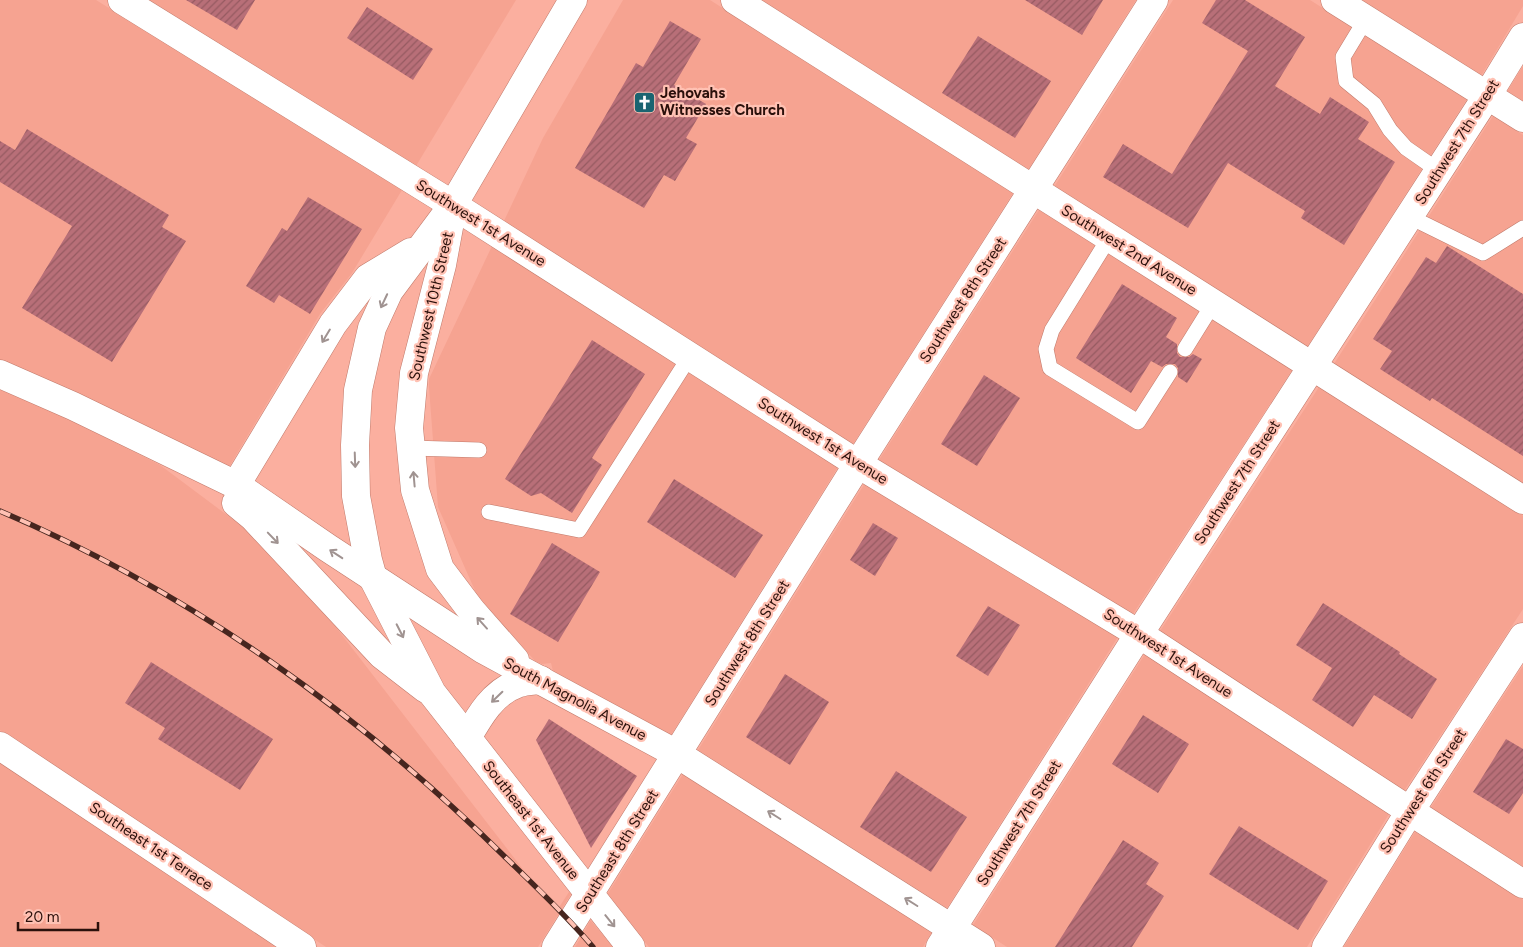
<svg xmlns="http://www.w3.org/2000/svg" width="1523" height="947" font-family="Figtree,sans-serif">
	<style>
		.built { fill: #f6a391 }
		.building { fill: url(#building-hatch) }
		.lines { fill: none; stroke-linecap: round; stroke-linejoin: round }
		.lane-casing { stroke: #c17a6b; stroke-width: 16 }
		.street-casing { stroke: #c17a6b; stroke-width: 29 }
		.secondary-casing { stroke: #c17a6b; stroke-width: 29 }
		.lane { stroke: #fff; stroke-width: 15 }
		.street { stroke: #fff; stroke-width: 28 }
		.secondary { stroke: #fff; stroke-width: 28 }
		.rail-casing { stroke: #47261f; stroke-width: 5.5 }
		.rail { stroke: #ffc1b3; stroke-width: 4; stroke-dasharray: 11; stroke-linecap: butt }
		.oneway { stroke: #a09391 }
		.labels { text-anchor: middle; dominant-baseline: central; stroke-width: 4.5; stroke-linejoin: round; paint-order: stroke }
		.poi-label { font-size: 15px; font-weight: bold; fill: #2b100b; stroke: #ffc1b3; text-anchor: start }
		.street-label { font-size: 15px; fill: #2b100b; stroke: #ffc1b3 }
	</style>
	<defs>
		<pattern id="building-hatch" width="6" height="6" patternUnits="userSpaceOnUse" patternTransform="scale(1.25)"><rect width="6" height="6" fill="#b86f78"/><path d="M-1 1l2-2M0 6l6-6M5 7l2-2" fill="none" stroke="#965a61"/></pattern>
	</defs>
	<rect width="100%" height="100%" fill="#fbaf9f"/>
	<g class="built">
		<polygon points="0,0 96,0 402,190 352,273 320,314 229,467 174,441 163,433 161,434 79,394 0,360"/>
		<polygon points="148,0 516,0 416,166"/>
		<polygon points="623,0 710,0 1013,193 853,444 504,221 543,138"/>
		<polygon points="761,0 1136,0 1028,170"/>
		<polygon points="1173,0 1310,0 1467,99 1307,347 1054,187"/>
		<polygon points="1361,0 1523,0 1523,6 1481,76"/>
		<polygon points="1523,66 1523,102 1507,92"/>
		<polygon points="1493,116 1523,135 1523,484 1334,364"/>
		<polygon points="1039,210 1292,370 1133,614 879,460"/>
		<polygon points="492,246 838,467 671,735 553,671 551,663 542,664 535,661 477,595 438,507 429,387 429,379"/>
		<polygon points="1319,387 1523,516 1523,609 1404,791 1160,631"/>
		<polygon points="0,389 68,419 160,465 243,527 328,617 556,912 569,892 571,894 538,947 326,947 0,730"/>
		<polygon points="865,483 1118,637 947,908 698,750"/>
		<polygon points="1145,654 1389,814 1307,947 1007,947 973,925"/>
		<polygon points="1523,666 1523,868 1430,809"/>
		<polygon points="0,763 174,877 277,947 0,947"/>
		<polygon points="683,774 932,932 923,947 649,947 607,895"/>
		<polygon points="1415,832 1523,900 1523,947 1344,947"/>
		<polygon points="591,920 591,921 613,947 575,947"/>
	</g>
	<g class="building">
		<polygon points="186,0 255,0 237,30"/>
		<polygon points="1025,0 1103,0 1082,35"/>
		<polygon points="1216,0 1245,0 1305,37 1275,86 1320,114 1330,97 1369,122 1358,139 1395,162 1344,245 1301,218 1305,211 1228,163 1188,228 1103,177 1123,144 1172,174 1248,51 1202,23"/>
		<polygon points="367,7 433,49 413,80 347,38"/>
		<polygon points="670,21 701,39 674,85 706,104 686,138 697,144 675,181 664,175 644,208 575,168 636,63 643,67"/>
		<polygon points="978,36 1051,81 1015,138 942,93"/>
		<polygon points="27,129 169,215 162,227 186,241 112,362 22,308 72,226 0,182 0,141 15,150"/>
		<polygon points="308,197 362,229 310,314 279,295 274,303 246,286 282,228 287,231"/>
		<polygon points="1447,246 1523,294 1523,456 1432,398 1430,401 1380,369 1392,351 1373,339 1426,257 1436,263"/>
		<polygon points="1122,284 1177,318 1166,337 1177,344 1177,353 1180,357 1189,357 1193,354 1202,359 1187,383 1178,377 1178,368 1175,364 1166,364 1162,367 1151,361 1131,393 1076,358"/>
		<polygon points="592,340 645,374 592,458 602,465 572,513 541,493 531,496 505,479"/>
		<polygon points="984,375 1020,398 977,466 941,444"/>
		<polygon points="674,479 763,535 735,578 647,522"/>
		<polygon points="873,523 898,538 875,576 850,560"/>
		<polygon points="552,543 600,572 558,642 510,614"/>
		<polygon points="1323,603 1400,652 1399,654 1437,679 1412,719 1374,695 1353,727 1312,700 1332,668 1296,645"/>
		<polygon points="988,606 1020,625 988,676 956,656"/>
		<polygon points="151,662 273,739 240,790 158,739 165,728 125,703"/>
		<polygon points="785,674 829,702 790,765 746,737"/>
		<polygon points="1143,715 1189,744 1158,793 1112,764"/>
		<polygon points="549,719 637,776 591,848 536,740"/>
		<polygon points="1506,739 1523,749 1523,793 1509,814 1473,792"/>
		<polygon points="896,771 967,817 931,872 860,827"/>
		<polygon points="1239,826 1328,881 1298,930 1209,874"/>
		<polygon points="1123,840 1159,863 1146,884 1164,896 1132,947 1055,947"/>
	</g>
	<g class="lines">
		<defs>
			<g id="lane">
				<polyline points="1366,19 1343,57 1346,81 1374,104 1390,130 1406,148 1439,171"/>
				<polyline points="1410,217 1483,253 1523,228"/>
				<polyline points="1109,238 1052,330 1046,349 1050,368 1138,422 1170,372"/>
				<polyline points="1185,349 1213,304"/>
				<polyline points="411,448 479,450"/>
				<polyline points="489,512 579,530 690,356"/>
			</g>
			<g id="street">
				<polyline points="735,0 1523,500"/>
				<polyline points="1335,0 1523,118"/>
				<polyline points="858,464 1154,0"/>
				<polyline points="0,746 302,947"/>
				<polyline points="940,947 1139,634 1487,96 1523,37"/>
				<polyline points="1326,947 1410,811 1523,637"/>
			</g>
			<g id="secondary">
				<polyline points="122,0 453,205 858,464 1139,634 1410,811 1523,884"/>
				<polyline points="573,0 453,205 389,291 372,328 358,390 355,445 356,496 368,560 373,578 432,693 631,947"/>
				<polyline points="452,211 442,265 414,373 409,428 415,490 440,569 471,610 515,660"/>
				<polyline points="0,374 73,406 236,485 328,548 484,650 677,754 981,947"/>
				<polyline points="236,485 333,324 368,278 411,252"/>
				<polyline points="236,503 253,517 382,655 426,689"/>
				<path d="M467,738c12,-21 26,-46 50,-54 7,-3 16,-3 24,-4"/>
				<polyline points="556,947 858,464"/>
			</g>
		</defs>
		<use href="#lane" class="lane-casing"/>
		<use href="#street" class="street-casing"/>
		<use href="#secondary" class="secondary-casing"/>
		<use href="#lane" class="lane"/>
		<use href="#street" class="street"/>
		<use href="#secondary" class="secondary"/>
		<defs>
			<path id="rail" d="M0,511c188,80 358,201 503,344 31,30 62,59 90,92"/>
		</defs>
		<use href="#rail" class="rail-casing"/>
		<use href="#rail" class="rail"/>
	</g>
	<defs><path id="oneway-shaft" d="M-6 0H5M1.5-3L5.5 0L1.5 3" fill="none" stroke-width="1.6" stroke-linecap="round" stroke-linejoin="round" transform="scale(1.25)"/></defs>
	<g class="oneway">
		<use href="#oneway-shaft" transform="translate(384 301) rotate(115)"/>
		<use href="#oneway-shaft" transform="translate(326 336) rotate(121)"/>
		<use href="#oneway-shaft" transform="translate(355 460) rotate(88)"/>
		<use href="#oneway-shaft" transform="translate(414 479) rotate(-95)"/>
		<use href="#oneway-shaft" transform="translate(273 538) rotate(46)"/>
		<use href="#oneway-shaft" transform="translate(336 554) rotate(-147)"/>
		<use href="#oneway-shaft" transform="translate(482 623) rotate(-132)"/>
		<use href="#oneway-shaft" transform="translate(400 631) rotate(63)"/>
		<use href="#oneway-shaft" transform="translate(497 697) rotate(136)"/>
		<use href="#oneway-shaft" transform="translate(774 815) rotate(-148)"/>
		<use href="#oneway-shaft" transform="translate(911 902) rotate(-148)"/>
		<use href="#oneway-shaft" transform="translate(610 921) rotate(51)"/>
	</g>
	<defs>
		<symbol id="church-square" viewBox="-11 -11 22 22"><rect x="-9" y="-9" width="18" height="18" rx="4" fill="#1a6471" stroke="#ffc1b3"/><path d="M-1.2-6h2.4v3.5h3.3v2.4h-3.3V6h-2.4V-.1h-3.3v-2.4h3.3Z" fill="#fff"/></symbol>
	</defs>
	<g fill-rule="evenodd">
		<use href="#church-square" x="632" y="90" width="25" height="25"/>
	</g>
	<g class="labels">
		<g class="poi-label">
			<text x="660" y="93">Jehovahs<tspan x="660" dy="17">Witnesses Church</tspan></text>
		</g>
		<g class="street-label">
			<text transform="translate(1457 142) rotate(-58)">Southwest 7th Street</text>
			<text transform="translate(481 223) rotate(32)">Southwest 1st Avenue</text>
			<text transform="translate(1129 250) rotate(32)">Southwest 2nd Avenue</text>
			<text transform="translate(963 300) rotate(-57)">Southwest 8th Street</text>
			<text transform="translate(431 306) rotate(-77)">Southwest 10th Street</text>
			<text transform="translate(823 441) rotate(32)">Southwest 1st Avenue</text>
			<text transform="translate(1237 482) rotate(-57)">Southwest 7th Street</text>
			<text transform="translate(747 643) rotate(-58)">Southwest 8th Street</text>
			<text transform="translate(1168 653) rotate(33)">Southwest 1st Avenue</text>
			<text transform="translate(575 699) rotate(28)">South Magnolia Avenue</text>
			<text transform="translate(1423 791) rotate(-57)">Southwest 6th Street</text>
			<text transform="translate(531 820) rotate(52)">Southeast 1st Avenue</text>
			<text transform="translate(1019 823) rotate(-58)">Southwest 7th Street</text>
			<text transform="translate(151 846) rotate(34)">Southeast 1st Terrace</text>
			<text transform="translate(617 851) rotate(-58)">Southeast 8th Street</text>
		</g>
	</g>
	<path d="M18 922v8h80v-8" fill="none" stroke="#2b100b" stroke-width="2.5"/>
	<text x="25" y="922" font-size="15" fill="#2b100b" stroke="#ffc1b3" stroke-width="4" paint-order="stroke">20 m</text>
</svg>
